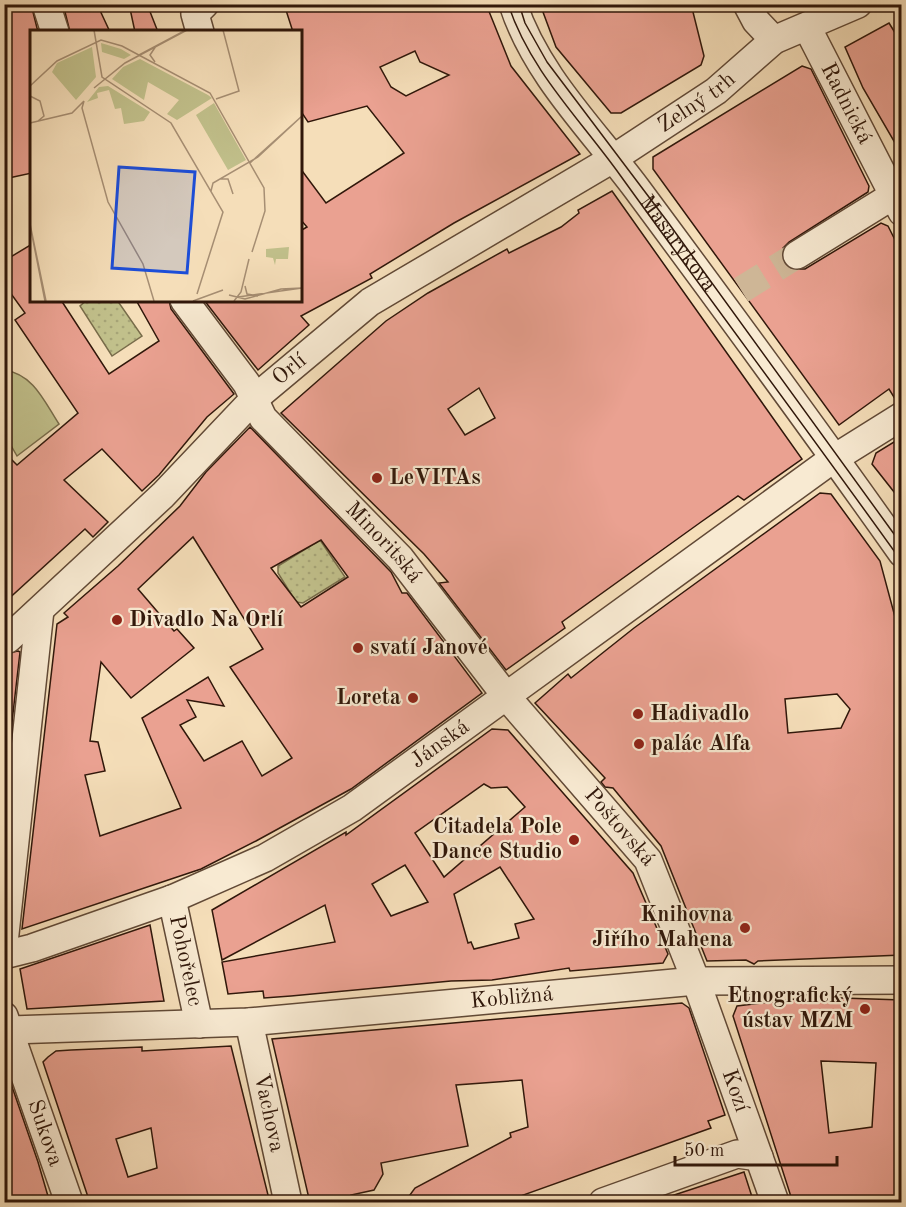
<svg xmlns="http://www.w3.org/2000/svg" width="906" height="1207" font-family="'Old Standard TT',serif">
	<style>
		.park { fill: #c1c08b; stroke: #786c4a; stroke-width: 1.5 }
		.garden { fill: url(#garden-dots); stroke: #786c4a; stroke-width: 1.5 }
		.building { fill: #eaa191; stroke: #30170a; stroke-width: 1.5; fill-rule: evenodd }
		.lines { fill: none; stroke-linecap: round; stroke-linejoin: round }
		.minor-tunnel { stroke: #ceb696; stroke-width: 27; stroke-dasharray: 27 14; stroke-linecap: butt }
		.minor-casing { stroke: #614936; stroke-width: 30 }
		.minor { stroke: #f8ead2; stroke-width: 27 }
		.tram { stroke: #30170a; stroke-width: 1.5 }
		.poi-dot { fill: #8f2418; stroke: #f8ead2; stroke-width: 2 }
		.labels { text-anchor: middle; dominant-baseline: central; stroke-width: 4.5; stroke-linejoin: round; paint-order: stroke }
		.street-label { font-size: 22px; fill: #30170a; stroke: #f8ead2 }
		.poi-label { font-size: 22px; font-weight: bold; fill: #30170a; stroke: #f8ead2; text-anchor: start }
		.inset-road { fill: none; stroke: #a68e73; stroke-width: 1.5 }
		.view { fill: #1d4ed8; fill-opacity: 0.15; stroke: #1d4ed8; stroke-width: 3 }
		.inset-edge { fill: none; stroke: #30170a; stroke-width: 3 }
	</style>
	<defs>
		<pattern id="garden-dots" width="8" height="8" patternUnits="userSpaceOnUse" patternTransform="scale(1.5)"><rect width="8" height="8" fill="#c1c08b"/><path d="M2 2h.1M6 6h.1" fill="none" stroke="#a6a477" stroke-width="1.8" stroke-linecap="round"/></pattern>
	</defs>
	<rect width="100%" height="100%" fill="#f5deb9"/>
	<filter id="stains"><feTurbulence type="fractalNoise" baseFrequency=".00333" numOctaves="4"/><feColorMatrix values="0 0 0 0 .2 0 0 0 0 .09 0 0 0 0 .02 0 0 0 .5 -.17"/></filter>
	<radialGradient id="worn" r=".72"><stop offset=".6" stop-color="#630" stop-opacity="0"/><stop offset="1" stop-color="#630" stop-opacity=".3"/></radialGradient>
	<path class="park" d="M5,370c29,5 39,31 54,54l-42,32 -12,-21z"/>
	<g class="garden">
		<polygon points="87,300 117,300 142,336 112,356 80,306"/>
		<polygon points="320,540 345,577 303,603 296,602 278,573 278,566"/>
	</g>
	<g class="building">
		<polygon points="4,4 31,4 38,32 32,32 32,173 4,179"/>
		<polygon points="63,4 97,4 110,32 70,32"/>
		<polygon points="129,4 147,4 158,32 135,32"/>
		<path d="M284,4h202l25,62 69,88 -126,69 -84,51 2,4 -71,38 8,9 -51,45 -54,-70h96v-69l7,-4 -7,-8v-51l26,35 78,-50 -37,-47 -59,16 -8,-12v-78h-7zM415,51l5,11 29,13 -43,21 -15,-9 -11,-20z"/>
		<polygon points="540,4 691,4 704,56 701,65 621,113 611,113 556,47"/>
		<polygon points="889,23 902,44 902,155 863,88 845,47"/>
		<polygon points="802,66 811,69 869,186 868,192 789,242 783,248 783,263 790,269 805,269 881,223 888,226 902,254 902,400 897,402 889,389 839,425 653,169 653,157"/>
		<path d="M612,191l190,268 -58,41 -6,-4 -37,26 -139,100 3,6 -59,42 -67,-87 9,-1 -24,-28 -143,-141 105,-92 42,-28 79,-44 2,4 52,-26 18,-14 -1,-3zM479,388l16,30 -30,17 -17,-26z"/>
		<polygon points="32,244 32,300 61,300 109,374 159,341 136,300 169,300 171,309 234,394 207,417 159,475 142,491 102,449 64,480 108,522 93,537 85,529 4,603 4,452 17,465 78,413 15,320 25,313 4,284 4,261"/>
		<path d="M250,427l141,145 11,21h5l75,100 -131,96 -95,52 -55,28 -179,60 35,-305 11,-7 -4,-4 54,-47 62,-60 26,-34zM193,537l70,112 -33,18 62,91 -30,18 -20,-35 -38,20 -24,-36 16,-8 -9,-17 37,6 -16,-29 -66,41 39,90 -81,28 -15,-61 20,-4 -7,-29 -8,-1 11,-79 30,36 63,-50 -17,-19 -3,2 -36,-42zM321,540l27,37 -47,30 -30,-39z"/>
		<polygon points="902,437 902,502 872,464 876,453"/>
		<path d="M820,493l11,1 49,67 22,82v312l-144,6 -4,3 -8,-4 -39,1 -46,-115 -48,-58 -8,-1 -4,-5 4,-4 -70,-75 33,-29 3,4 63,-50zM837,694l13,15 -9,19 -53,5 -3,-34z"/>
		<polygon points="18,651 20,652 4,792 4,654"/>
		<path d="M492,729l16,1 125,143 35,81 -5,9 -93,8 -1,-3 -77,12 -41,1 -160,15 -27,2 -1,-7 -35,3 -6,-32 113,-20 -10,-37 -103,55 -10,-50 134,-78v3zM484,784l7,4 16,-1 18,20 -81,70 -29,-44zM405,865l23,37 -37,14 -19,-32zM500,867l34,52 -19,5 4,14 -45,11 -3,-7 -3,1 -14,-49z"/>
		<polygon points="150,925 164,1001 27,1009 20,969"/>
		<path d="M812,997l90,3v202l-109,1 -60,-187 4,-10zM821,1061l55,2 -4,64 -43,6z"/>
		<polygon points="682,1003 689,1008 725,1115 708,1121 711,1128 501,1203 404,1203 415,1188 511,1137 510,1133 528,1127 522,1080 456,1085 468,1146 381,1163 383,1174 374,1190 351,1195 353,1203 310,1203 272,1039"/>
		<path d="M231,1046l39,157h-180l-47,-141 5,-5 8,-6 15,-1 71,-3v4zM151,1128l6,40 -29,9 -12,-38z"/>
		<polygon points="8,1075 38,1162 50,1203 4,1203 4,1076"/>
		<polygon points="744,1172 754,1203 663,1203 662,1199"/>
	</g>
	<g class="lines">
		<polyline class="minor-tunnel" points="741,290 797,255"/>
		<defs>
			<g id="minor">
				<polyline points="46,4 55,32"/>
				<path id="s1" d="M513,4c23,71 80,126 124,185 89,120 178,241 265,364"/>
				<polyline points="747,4 756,21 774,40"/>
				<path id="s2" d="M807,27l95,185"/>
				<polyline points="200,32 195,14 205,4"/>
				<polyline points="797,255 894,195"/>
				<path id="s3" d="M184,300l63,84 16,34 137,140 106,138 142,164 48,121 79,221"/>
				<path id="s4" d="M8,639l155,-144 91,-96 116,-97 244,-144 102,-67 58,-51 84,-36"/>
				<path id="s5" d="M172,899l27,125"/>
				<polyline points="4,943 40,610"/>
				<path id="s6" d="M4,955l28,-7 140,-49 93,-41 87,-50 478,-347 72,-45"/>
				<path id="s7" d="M4,1016l65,186"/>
				<path id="s8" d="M249,1022l39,180"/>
				<path id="s9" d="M11,1030l238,-8 447,-41 206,-1"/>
				<polyline points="603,1202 737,1154 759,1157"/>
			</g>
		</defs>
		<use href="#minor" class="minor-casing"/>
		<use href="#minor" class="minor"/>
		<g class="tram">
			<path d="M508,4c22,67 72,115 112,171 93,129 189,257 282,387"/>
			<polyline points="519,4 525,23 547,62 667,221 902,545"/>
		</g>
	</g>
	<g class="poi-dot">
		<circle cx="377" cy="478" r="6"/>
		<circle cx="117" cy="620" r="6"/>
		<circle cx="358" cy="648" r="6"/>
		<circle cx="413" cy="698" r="6"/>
		<circle cx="638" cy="714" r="6"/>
		<circle cx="639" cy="744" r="6"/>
		<circle cx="574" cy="840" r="6"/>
		<circle cx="745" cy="928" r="6"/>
		<circle cx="865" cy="1009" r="6"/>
	</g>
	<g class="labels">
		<g class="street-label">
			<text stroke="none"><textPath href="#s4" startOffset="878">Zelný trh</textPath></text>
			<text stroke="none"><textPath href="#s2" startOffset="86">Radnická</textPath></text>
			<text stroke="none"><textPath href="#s1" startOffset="292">Masarykova</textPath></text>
			<text stroke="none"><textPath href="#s4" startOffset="390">Orlí</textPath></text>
			<text stroke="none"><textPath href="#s3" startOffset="316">Minoritská</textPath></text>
			<text stroke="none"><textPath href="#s6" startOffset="488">Jánská</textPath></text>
			<text stroke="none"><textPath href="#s3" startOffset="686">Poštovská</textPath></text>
			<text stroke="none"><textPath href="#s5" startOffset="63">Pohořelec</textPath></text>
			<text stroke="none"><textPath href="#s9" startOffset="502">Kobližná</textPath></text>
			<text stroke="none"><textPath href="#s3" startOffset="976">Kozí</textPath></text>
			<text stroke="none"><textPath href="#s8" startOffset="93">Vachova</textPath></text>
			<text stroke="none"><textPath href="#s7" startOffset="124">Sukova</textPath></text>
		</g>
		<g class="poi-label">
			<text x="389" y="478">LeVITAs</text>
			<text x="129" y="620">Divadlo Na Orlí</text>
			<text x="370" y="648">svatí Janové</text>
			<text x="401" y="698" text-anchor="end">Loreta</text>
			<text x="650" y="714">Hadivadlo</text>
			<text x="651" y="744">palác Alfa</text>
			<text x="562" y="827" text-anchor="end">Citadela Pole<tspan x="562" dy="25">Dance Studio</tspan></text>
			<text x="733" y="915" text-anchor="end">Knihovna<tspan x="733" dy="25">Jiřího Mahena</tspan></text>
			<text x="853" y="996" text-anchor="end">Etnografický<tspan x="853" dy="25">ústav MZM</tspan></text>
		</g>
	</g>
	<g transform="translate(30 30)">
		<rect width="272" height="272" fill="#f5deb9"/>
		<path d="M71,13l20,6 10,6 -7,4 -22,-7zM259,217l-1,12h-12l-1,6 -2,-7 -7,-1v-8z" fill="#c1c08b"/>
		<path d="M62,17l4,30 -20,23 -24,-28 5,-9zM110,29l68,36 4,3 -35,22 -10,-6 12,-14 -31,-18 -4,18 -32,-21 11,-12zM78,56l42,26 -6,9 -20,3 -3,-16 -6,1 -6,-19 -12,3 1,5 -11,4 12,-15zM184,73l32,57 -18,10 -32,-55z" fill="#c1c08b"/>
		<path class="inset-road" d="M64,0l8,47 69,46 52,89 -26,82M109,25l47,-25M125,32l-5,-7 6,-9M0,56l27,-25 44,-21 21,6 88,47 54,95 1,23 -13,41M64,58l31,-25 62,-33M0,66l10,5 4,15 -6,5M186,69l23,-8 -16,-61M54,71l-2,7 26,94 35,62 11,37M0,93l42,-10 12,-12M220,133l52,-47M190,149h8l5,15M181,161l2,-8 45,-26 44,-41M0,194l16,77M0,195l15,76M215,256l2,8 11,2M199,265l16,4 36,-10 21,-1M208,267l64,-9M163,271l30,-11M204,271l7,-9 8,-33"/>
		<path class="view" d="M89,137l76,5 -8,101 -75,-5z"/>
		<rect width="272" height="272" class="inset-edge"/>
	</g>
	<rect width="906" height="1207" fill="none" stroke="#f5deb9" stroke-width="24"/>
	<rect x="6" y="6" width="894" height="1195" fill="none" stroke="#30170a" stroke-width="3"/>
	<rect x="12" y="12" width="882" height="1183" fill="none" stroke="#30170a" stroke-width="1.5"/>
	<path d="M675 1156v9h162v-9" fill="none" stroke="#30170a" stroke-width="3"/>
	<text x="684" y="1156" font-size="18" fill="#30170a" stroke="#f8ead2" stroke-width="4.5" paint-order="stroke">50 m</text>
	<rect width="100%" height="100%" filter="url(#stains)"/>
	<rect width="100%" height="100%" fill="url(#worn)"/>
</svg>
